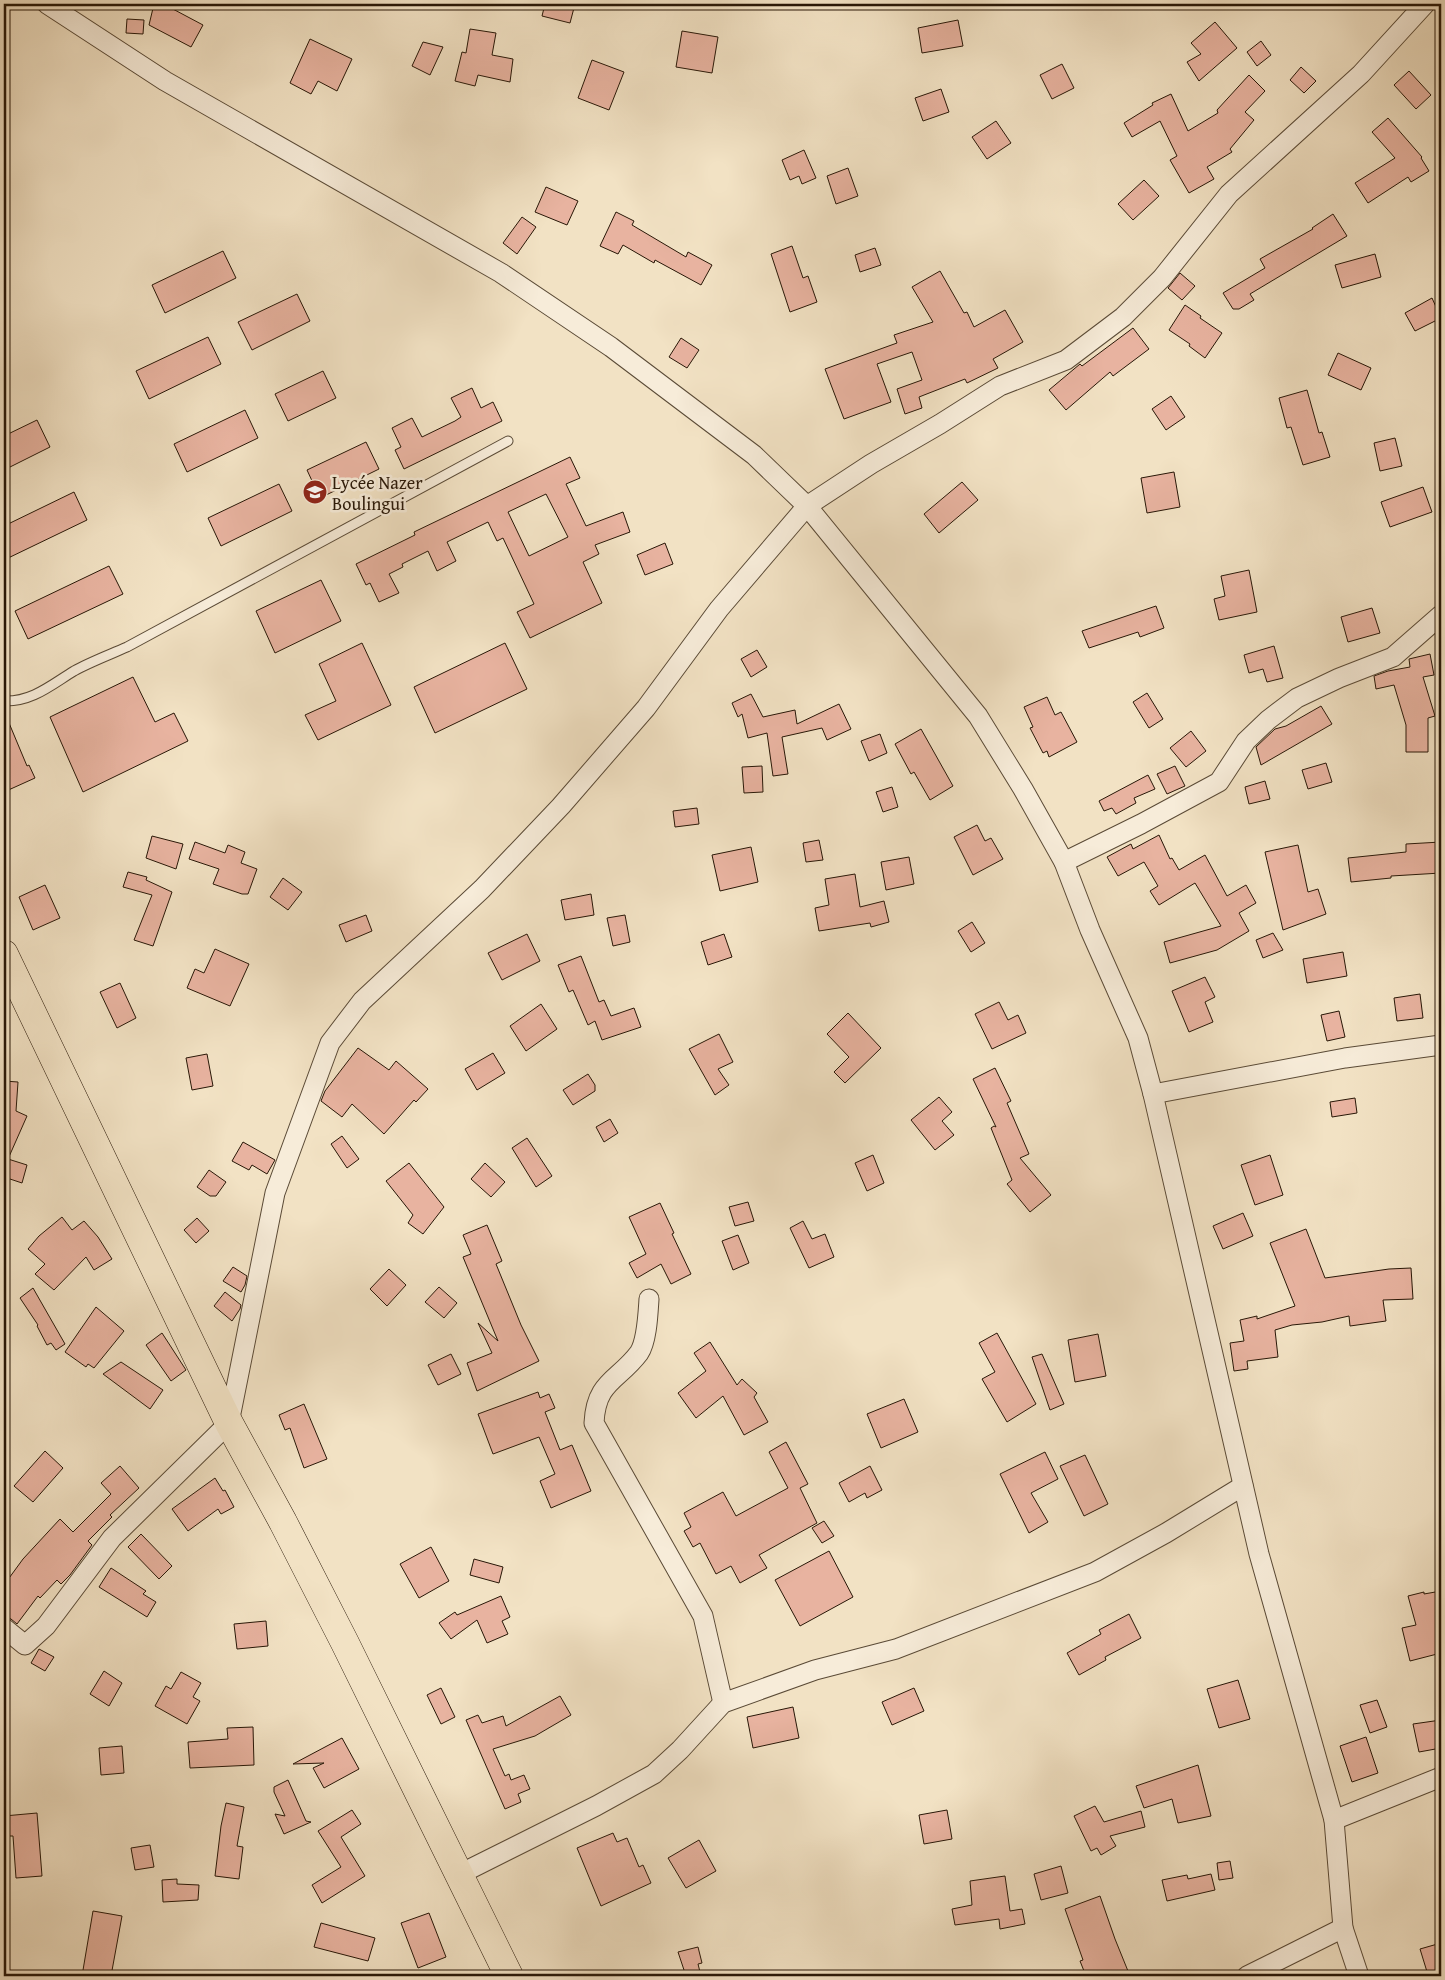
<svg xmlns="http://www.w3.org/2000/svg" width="1445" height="1980" font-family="'Gentium Book Plus',serif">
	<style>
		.building { fill: #e8b3a0; stroke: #281707; fill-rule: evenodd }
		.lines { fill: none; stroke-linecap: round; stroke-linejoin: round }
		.service-casing { stroke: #5a4a36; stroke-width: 11 }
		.minor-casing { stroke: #5a4a36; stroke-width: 21 }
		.trunk-casing { stroke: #281707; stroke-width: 29 }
		.service { stroke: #f7ecd9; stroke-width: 9 }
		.minor { stroke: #f7ecd9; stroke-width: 19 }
		.trunk { stroke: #f2e2c4; stroke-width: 28 }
		.labels { text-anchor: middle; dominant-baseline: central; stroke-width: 5; stroke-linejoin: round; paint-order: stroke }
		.poi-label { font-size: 18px; fill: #281707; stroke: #f7ecd9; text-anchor: start }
	</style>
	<rect width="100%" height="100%" fill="#f2e2c4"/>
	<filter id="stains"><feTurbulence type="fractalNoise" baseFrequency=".004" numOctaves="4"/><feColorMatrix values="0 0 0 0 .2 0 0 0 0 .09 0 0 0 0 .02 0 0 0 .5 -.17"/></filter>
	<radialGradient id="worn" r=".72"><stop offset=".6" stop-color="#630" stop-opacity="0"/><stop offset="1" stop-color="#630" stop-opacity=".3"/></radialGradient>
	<g class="building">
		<polygon points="154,4 172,7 171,8 203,25 191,47 149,25"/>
		<polygon points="545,4 575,4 570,23 542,16"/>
		<polygon points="127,19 144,20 143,34 126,33"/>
		<polygon points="958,20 963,46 922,53 918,28"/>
		<polygon points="1215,22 1237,48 1199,81 1187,62 1201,54 1191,43"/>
		<polygon points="470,29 496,33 492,55 513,59 510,82 478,75 475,86 455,81 462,52 466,53"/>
		<polygon points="682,31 718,37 712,73 676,67"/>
		<polygon points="310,39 352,59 337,91 318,81 311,94 290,83"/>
		<polygon points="1261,41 1271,55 1257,66 1247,52"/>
		<polygon points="423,42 443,47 430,75 412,66"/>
		<polygon points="592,60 624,72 609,110 578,98"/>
		<polygon points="1062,64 1074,88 1052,99 1040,75"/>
		<polygon points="1301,67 1316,81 1304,93 1290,80"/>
		<polygon points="1409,71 1431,95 1416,109 1394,85"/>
		<polygon points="1249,75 1265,91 1245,112 1254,120 1230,149 1232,152 1207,167 1214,179 1189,193 1170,160 1177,156 1160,121 1132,137 1124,123 1153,105 1152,103 1171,94 1188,131 1218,113 1217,110"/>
		<polygon points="941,89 949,112 923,121 915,98"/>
		<polygon points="1388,118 1422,157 1421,158 1429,171 1411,182 1408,177 1368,203 1355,183 1395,158 1372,132"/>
		<polygon points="996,121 1011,143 987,159 972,137"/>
		<polygon points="804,150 816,178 802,184 799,176 790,180 782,160"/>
		<polygon points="848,168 858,196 836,204 827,176"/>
		<polygon points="1144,180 1159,196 1133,220 1118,204"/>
		<polygon points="546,187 578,201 567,225 535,212"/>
		<polygon points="616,212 634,221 632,225 686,257 688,252 712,265 701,285 655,260 654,263 623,245 618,254 600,246"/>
		<polygon points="1333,214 1347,236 1250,294 1254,300 1239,309 1233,309 1223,293 1265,268 1260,259 1313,229 1312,228"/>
		<polygon points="522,217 536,227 517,254 503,243"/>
		<polygon points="792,246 803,278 808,276 817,302 790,312 771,254"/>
		<polygon points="875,248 881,265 860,272 855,255"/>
		<polygon points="223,251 236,278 165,313 152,285"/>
		<polygon points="1375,254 1381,277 1342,288 1335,265"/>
		<polygon points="940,271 964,313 967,312 974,327 1005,310 1023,342 993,359 998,368 967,383 965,379 919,397 922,408 905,414 897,389 922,380 912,352 877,364 891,402 844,419 825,369 897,343 894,335 933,322 912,287"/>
		<polygon points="1180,273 1195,286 1182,300 1168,288"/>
		<polygon points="297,294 310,321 252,350 238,322"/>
		<polygon points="1432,298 1441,318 1415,331 1405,313"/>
		<polygon points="1185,305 1201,316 1200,318 1222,333 1205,358 1189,346 1190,344 1169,330"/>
		<polygon points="1133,328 1149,349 1113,376 1110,372 1066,410 1049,390 1080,364 1082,366"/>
		<polygon points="208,337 221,364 149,399 136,371"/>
		<polygon points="681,338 699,350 687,368 669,357"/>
		<polygon points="1338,353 1371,368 1361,390 1328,375"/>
		<polygon points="323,371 336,398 288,421 275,394"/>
		<polygon points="472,388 481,408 493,402 502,421 404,469 395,450 401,447 392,428 412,418 422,437 455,421 461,417 451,398"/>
		<polygon points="1307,390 1319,433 1322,432 1330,457 1303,465 1291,427 1287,428 1279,398"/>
		<polygon points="1171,396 1185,417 1166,430 1152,409"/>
		<polygon points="245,410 258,438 187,472 174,444"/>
		<polygon points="37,420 50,447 4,470 4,436"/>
		<polygon points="1395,438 1402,466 1380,471 1374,443"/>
		<polygon points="366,442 379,469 320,498 307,470"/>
		<path d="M570,457l10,21 -14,6 20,42 37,-14 7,20 -35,13 4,9 -16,8 19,41 -72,35 -13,-26 17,-8 -31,-66 -6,3 -9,-19 -41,20 9,19 -19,10 -9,-20 -26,13 1,3 -14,7 10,19 -20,9 -9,-19 -4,2 -10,-21 59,-29 -1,-3zM546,494l22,43 -39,19 -21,-44z"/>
		<polygon points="1174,472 1180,507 1147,513 1141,478"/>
		<polygon points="962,482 978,500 939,533 924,514"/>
		<polygon points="279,484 292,511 221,546 208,518"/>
		<polygon points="1423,487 1432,512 1390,527 1381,502"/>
		<polygon points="74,492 87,520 4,560 4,526"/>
		<polygon points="665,543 673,564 645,575 637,555"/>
		<polygon points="109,566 123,594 28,639 15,611"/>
		<polygon points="1249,570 1257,612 1219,620 1214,599 1225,596 1221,576"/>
		<polygon points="321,580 341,621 275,653 256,611"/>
		<polygon points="1156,606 1164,628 1140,637 1138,632 1089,648 1082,631"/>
		<polygon points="1372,608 1380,633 1348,642 1341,617"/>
		<polygon points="362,643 391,705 318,740 305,715 336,701 319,664"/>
		<polygon points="505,643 527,689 435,733 414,687"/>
		<polygon points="1274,646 1283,678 1267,682 1263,669 1249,673 1244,655"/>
		<polygon points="757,650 767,667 751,677 741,659"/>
		<polygon points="1430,654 1434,675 1423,677 1435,716 1428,718 1428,752 1406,752 1406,725 1394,685 1376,689 1374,676 1388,671 1410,667 1409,659"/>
		<polygon points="133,677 155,722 174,713 188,741 83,792 50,717"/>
		<polygon points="1147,693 1163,719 1149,728 1133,702"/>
		<polygon points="751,694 763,717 795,710 797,724 839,704 851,729 827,740 822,728 782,737 788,774 773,776 767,733 748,738 742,714 738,717 732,703"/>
		<polygon points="1047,697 1055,715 1061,712 1077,742 1049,757 1047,751 1043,753 1030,728 1033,727 1024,707"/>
		<polygon points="1321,706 1332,724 1261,765 1256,747 1275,729 1286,726"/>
		<polygon points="4,711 27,766 29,765 35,778 4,792"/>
		<polygon points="921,729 953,786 930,800 914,772 911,774 895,744"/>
		<polygon points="1191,731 1206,751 1186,767 1170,748"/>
		<polygon points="880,734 887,753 869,761 861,741"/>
		<polygon points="1326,763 1332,782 1308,789 1302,770"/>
		<polygon points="762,766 763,792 744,793 742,767"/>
		<polygon points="1175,766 1185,786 1167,794 1157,774"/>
		<polygon points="1148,775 1155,789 1134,798 1136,803 1116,814 1112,808 1104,811 1099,801"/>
		<polygon points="1265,781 1270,799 1249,804 1245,787"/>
		<polygon points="892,787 898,807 883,812 876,792"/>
		<polygon points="697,808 699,824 675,827 673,811"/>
		<polygon points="977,825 985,841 991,838 1003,859 973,875 954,837"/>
		<polygon points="1159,835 1170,859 1172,858 1179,870 1205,855 1227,896 1246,885 1256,903 1239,913 1249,931 1217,950 1170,963 1164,942 1221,926 1195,883 1159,905 1150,891 1158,886 1144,862 1118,876 1107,857 1131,844 1133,849"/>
		<polygon points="152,836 183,844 176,869 146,858"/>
		<polygon points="819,840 823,860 806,862 803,843"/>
		<polygon points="195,842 225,853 228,845 245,852 241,863 257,869 248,894 242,894 213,884 219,869 189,859"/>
		<polygon points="1441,842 1441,873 1391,876 1391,878 1351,882 1348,858 1406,852 1406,844"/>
		<polygon points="1298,845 1308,892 1318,889 1326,914 1283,930 1265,852"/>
		<polygon points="751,847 758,882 720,891 712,855"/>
		<polygon points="909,857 914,884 886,890 881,862"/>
		<polygon points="128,872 147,877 146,880 172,892 153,946 134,940 152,895 123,887"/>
		<polygon points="855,874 860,907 884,901 889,922 871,927 870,923 819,931 815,908 829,905 825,879"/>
		<polygon points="283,878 302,892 288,910 270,897"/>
		<polygon points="45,885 60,918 33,930 19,897"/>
		<polygon points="591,894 594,915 565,920 561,900"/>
		<polygon points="366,915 372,931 346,942 339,925"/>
		<polygon points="625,915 630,942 613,946 607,918"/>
		<polygon points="972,922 985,943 971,952 958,931"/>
		<polygon points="1273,933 1283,950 1263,958 1256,940"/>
		<polygon points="527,934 540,961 502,980 488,953"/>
		<polygon points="724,934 732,957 708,965 701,942"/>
		<polygon points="215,949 249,964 230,1006 187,988 195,969 204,973"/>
		<polygon points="1343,952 1347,976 1307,983 1303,959"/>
		<polygon points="581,956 599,1002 604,1000 611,1016 634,1008 641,1027 602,1040 595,1021 588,1025 573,990 569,992 558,965"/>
		<polygon points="1205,977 1215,997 1205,1002 1213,1022 1189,1032 1172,991"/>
		<polygon points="120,983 136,1018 117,1028 100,992"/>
		<polygon points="1420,994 1423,1018 1397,1021 1394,998"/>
		<polygon points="999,1002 1008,1020 1018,1015 1026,1033 992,1049 975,1014"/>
		<polygon points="541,1004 557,1029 526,1051 510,1026"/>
		<polygon points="1339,1011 1345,1037 1327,1041 1321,1015"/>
		<polygon points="848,1013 881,1048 845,1083 834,1072 849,1057 827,1034"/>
		<polygon points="719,1034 733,1062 718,1069 729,1085 715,1095 689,1049"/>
		<polygon points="358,1048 389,1070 396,1061 428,1089 416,1102 414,1100 384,1134 352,1104 342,1117 321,1101 325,1091"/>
		<polygon points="493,1053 505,1073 477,1090 465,1069"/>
		<polygon points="207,1054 213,1086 192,1090 186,1058"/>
		<polygon points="995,1068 1011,1101 1007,1103 1029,1154 1020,1158 1051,1195 1030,1212 1007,1184 1012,1180 991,1128 994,1126 996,1127 973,1079"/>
		<polygon points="588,1074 595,1085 595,1091 573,1105 563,1090"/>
		<polygon points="4,1081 18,1082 16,1111 27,1116 8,1159 27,1165 22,1183 4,1177"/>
		<polygon points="939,1097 952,1112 942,1121 954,1135 935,1150 911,1120"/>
		<polygon points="1355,1098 1357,1113 1332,1117 1330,1102"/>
		<polygon points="610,1119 618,1133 604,1142 596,1127"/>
		<polygon points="342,1136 359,1159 347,1168 331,1144"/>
		<polygon points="527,1138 552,1176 536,1187 512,1148"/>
		<polygon points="243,1142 275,1160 267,1174 252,1165 249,1170 232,1161"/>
		<polygon points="873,1155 884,1183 867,1191 855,1163"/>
		<polygon points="1270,1155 1283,1195 1255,1205 1241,1165"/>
		<polygon points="409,1163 444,1207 423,1234 408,1223 413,1215 386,1181"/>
		<polygon points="485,1163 505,1182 491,1197 471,1179"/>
		<polygon points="209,1170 226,1182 216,1196 210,1196 197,1187"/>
		<polygon points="748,1202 754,1221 735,1226 729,1207"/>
		<polygon points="660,1203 674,1233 672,1234 691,1274 671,1284 661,1264 637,1278 629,1263 646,1254 629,1217"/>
		<polygon points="1243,1213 1253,1236 1223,1249 1213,1226"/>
		<polygon points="62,1217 72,1230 84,1221 98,1237 112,1259 94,1270 86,1257 54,1290 35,1274 45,1264 28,1249 39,1236"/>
		<polygon points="197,1218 209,1231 196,1243 184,1230"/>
		<polygon points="803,1221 812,1239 825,1234 834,1257 809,1268 790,1228"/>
		<polygon points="487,1225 502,1261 496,1264 521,1325 539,1361 477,1391 467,1363 492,1353 478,1323 498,1341 463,1257 471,1254 463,1235"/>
		<polygon points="1306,1229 1325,1278 1389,1269 1411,1268 1413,1299 1383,1300 1386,1321 1350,1326 1349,1316 1322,1322 1292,1325 1275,1330 1278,1357 1247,1361 1248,1369 1234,1371 1230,1343 1244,1341 1240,1320 1257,1316 1257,1319 1295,1306 1270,1243"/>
		<polygon points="738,1235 749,1263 733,1270 722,1241"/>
		<polygon points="233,1267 247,1276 245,1285 241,1292 223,1281"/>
		<polygon points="389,1269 406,1285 387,1306 370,1289"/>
		<polygon points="439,1287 457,1303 444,1318 425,1302"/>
		<polygon points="33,1288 65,1344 56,1350 51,1343 47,1345 37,1326 38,1325 20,1298"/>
		<polygon points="225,1292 241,1305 240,1309 232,1321 214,1306"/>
		<polygon points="96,1307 124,1331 94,1368 88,1364 86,1367 65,1352"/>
		<polygon points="162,1333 186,1370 171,1381 146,1345"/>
		<polygon points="997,1333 1036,1404 1007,1422 982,1379 995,1372 979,1343"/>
		<polygon points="1098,1334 1106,1376 1075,1382 1068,1340"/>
		<polygon points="710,1342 737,1385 742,1379 757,1393 754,1397 768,1422 744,1435 723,1396 696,1418 678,1393 706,1371 694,1353"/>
		<polygon points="451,1354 461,1374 438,1385 428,1365"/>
		<polygon points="1042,1354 1064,1404 1050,1410 1032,1357"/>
		<polygon points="121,1362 163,1390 150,1409 103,1374"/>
		<polygon points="538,1392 540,1398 549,1394 555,1408 545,1412 560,1450 572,1445 591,1491 551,1508 540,1481 555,1474 539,1437 493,1454 478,1414"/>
		<polygon points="904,1399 918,1432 881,1448 867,1414"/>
		<polygon points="304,1404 327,1459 304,1468 290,1428 285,1430 279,1415"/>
		<polygon points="786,1442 808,1484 800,1488 817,1523 759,1555 767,1568 740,1583 731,1566 716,1574 700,1543 693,1547 684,1531 691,1527 684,1513 723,1492 736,1516 788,1488 769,1452"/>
		<polygon points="45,1451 63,1468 33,1502 14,1486"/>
		<polygon points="1045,1452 1058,1479 1031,1493 1048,1522 1029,1533 1000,1474"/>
		<polygon points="1085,1455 1108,1504 1084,1516 1060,1466"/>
		<polygon points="120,1466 139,1488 110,1515 112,1517 88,1541 92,1545 70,1575 61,1584 57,1580 40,1598 38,1596 17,1624 11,1619 4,1617 4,1585 23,1559 60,1519 73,1532 111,1494 101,1483"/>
		<polygon points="870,1466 882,1490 867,1498 865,1493 849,1502 839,1483"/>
		<polygon points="215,1478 223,1491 225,1490 234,1507 221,1514 218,1509 188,1531 172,1509"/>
		<polygon points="824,1521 834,1536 822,1543 812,1528"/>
		<polygon points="141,1534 172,1566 159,1579 128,1547"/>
		<polygon points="431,1547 449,1581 419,1598 400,1564"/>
		<polygon points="829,1551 853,1597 800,1626 775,1580"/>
		<polygon points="474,1559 503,1567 499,1583 470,1575"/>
		<polygon points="111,1568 146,1591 143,1594 156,1602 147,1617 99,1587"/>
		<polygon points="1441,1591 1441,1620 1437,1621 1441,1641 1441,1653 1410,1661 1402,1628 1416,1625 1408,1596 1424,1592 1424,1594"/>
		<polygon points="501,1596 510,1617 502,1621 508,1634 487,1643 477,1620 451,1639 439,1623 455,1612 457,1615"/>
		<polygon points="1129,1614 1141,1638 1105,1657 1106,1660 1079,1675 1067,1653 1101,1634 1099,1630"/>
		<polygon points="266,1621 268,1646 237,1649 234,1624"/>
		<polygon points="39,1649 54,1657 45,1671 31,1663"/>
		<polygon points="104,1671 122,1683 109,1706 90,1694"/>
		<polygon points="181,1672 201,1683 193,1697 200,1701 187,1724 155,1706 166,1686 171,1689"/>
		<polygon points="1238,1680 1250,1719 1219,1728 1207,1689"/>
		<polygon points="441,1688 455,1717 441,1724 427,1695"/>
		<polygon points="914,1688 924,1711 892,1725 882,1702"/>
		<polygon points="560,1696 571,1715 535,1736 493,1749 505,1776 509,1774 511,1780 524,1775 530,1789 518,1794 521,1802 505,1809 466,1720 478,1715 482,1723 503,1716 506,1726"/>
		<polygon points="1377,1700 1387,1727 1370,1733 1360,1705"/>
		<polygon points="793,1707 799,1738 753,1748 747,1717"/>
		<polygon points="1441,1720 1441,1748 1419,1752 1413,1724"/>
		<polygon points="253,1727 254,1765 190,1768 188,1742 228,1739 227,1728"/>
		<polygon points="1366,1737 1378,1773 1352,1782 1340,1746"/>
		<polygon points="342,1738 359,1769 324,1788 313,1768 324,1763 293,1764"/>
		<polygon points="122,1746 124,1773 101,1775 99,1748"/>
		<polygon points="1198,1765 1211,1816 1178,1823 1172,1799 1144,1808 1136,1786"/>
		<polygon points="288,1780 306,1821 311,1822 284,1834 275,1814 285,1816 274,1792 274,1787"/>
		<polygon points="226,1803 244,1807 237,1846 243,1847 239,1879 215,1876 221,1826"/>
		<polygon points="1095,1806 1104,1822 1141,1811 1145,1827 1110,1836 1116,1846 1101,1855 1097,1848 1091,1851 1074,1816"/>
		<polygon points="352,1810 361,1824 341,1837 365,1876 322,1903 312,1885 341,1867 318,1831"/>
		<polygon points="947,1810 952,1839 924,1844 919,1815"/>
		<polygon points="37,1813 42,1876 16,1878 13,1836 4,1836 4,1816"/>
		<polygon points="613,1833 617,1842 627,1838 639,1867 643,1865 651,1883 601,1906 577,1848"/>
		<polygon points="699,1840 716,1871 686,1888 668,1858"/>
		<polygon points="150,1845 154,1867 135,1870 131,1848"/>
		<polygon points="1230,1861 1233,1878 1219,1880 1217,1863"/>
		<polygon points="1061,1866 1068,1893 1041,1900 1034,1874"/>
		<polygon points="1211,1874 1215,1890 1167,1901 1162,1880 1187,1875 1188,1879"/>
		<polygon points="1005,1876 1010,1911 1022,1909 1025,1924 1000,1929 999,1919 955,1925 952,1909 972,1905 970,1881"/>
		<polygon points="177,1879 177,1884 199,1885 198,1900 163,1902 162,1880"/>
		<polygon points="1100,1896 1115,1939 1130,1976 1086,1976 1080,1961 1083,1960 1065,1909"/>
		<polygon points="93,1911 122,1916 111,1976 82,1976"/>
		<polygon points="429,1913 446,1957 418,1968 401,1923"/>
		<polygon points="321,1923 375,1938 368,1961 314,1947"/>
		<polygon points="1441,1943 1441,1972 1428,1975 1420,1949"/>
		<polygon points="698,1947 702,1963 698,1964 701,1976 686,1976 678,1952"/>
	</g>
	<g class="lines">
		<defs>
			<path id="service" d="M4,701c28,1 47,-16 70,-30 16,-9 35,-16 53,-24l381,-206"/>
			<g id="minor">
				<polyline points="47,4 165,81 501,273 611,347 754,455 807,506 978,716 1023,789 1064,862 1090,930 1138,1038 1153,1094 1259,1554 1334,1820 1343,1928 1359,1976"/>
				<polyline points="1064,862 1141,824 1219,782 1246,741 1268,720 1297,698 1339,678 1393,657 1441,615"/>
				<polyline points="1153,1094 1345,1058 1441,1045"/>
				<path d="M649,1299c-1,15 -2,42 -10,54 -21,28 -43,28 -45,70l109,193 20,87"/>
				<polyline points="4,1628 25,1645 46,1626 112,1538 229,1423 275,1193 330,1043 362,1001 482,889 561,806 646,708 719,609 807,506 871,464 940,424 1000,386 1066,360 1123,317 1162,278 1229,194 1361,74 1425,4"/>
				<polyline points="1334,1820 1441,1777"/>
				<polyline points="458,1875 596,1806 654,1774 680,1750 723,1703 815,1670 896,1649 1095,1572 1166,1533 1243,1486"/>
				<polyline points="1247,1976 1343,1928"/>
			</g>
			<polyline id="trunk" points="4,954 229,1423 283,1522 345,1643 509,1976"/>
		</defs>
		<use href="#service" class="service-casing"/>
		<use href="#minor" class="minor-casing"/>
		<use href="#trunk" class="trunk-casing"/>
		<use href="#service" class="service"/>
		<use href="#minor" class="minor"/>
		<use href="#trunk" class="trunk"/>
	</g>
	<defs>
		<symbol id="school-disc" viewBox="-11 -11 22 22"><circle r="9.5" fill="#8f2418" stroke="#f7ecd9"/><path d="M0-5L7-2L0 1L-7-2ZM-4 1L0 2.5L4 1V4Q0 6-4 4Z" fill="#fff"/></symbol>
	</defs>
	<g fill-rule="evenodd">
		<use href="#school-disc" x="301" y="478" width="28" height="28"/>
	</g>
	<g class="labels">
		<g class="poi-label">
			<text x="332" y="482">Lycée Nazer<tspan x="332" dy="21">Boulingui</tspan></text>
		</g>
	</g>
	<rect width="1445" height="1980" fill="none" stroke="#f2e2c4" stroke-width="20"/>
	<rect x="5" y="5" width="1435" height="1970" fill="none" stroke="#281707" stroke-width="2.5"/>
	<rect x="10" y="10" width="1425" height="1960" fill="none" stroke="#281707"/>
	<rect width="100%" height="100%" filter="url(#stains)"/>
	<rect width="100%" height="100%" fill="url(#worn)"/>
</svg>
